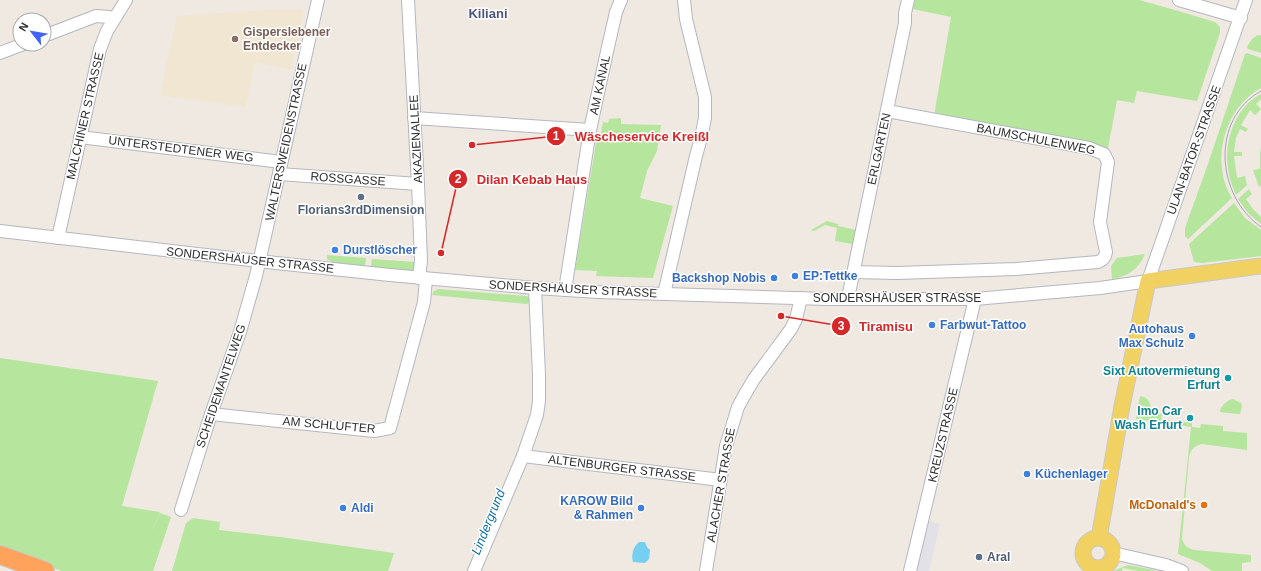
<svg xmlns="http://www.w3.org/2000/svg" width="1261" height="571" font-family="Helvetica,sans-serif">
	<style>
		.industrial { fill: #e3e1e8 }
		.education { fill: #f0e6d1 }
		.green { fill: #b6e59e }
		.water { fill: #75cff0 }
		.lines { fill: none; stroke-linecap: round; stroke-linejoin: round }
		.minor-casing { stroke: #b4b7c1; stroke-width: 14 }
		.major-casing { stroke: #c9c9c9; stroke-width: 17 }
		.highway-casing { stroke: #c9c9c9; stroke-width: 20 }
		.minor { stroke: #fff; stroke-width: 12 }
		.major { stroke: #f2d163; stroke-width: 15 }
		.highway { stroke: #ffa35c; stroke-width: 18 }
		.tram { stroke: #a3a6b8; stroke-width: 1 }
		.education-dot { fill: #8d6e63; stroke: #fff; stroke-width: 1.5 }
		.service-dot { fill: #5c6f8a; stroke: #fff; stroke-width: 1.5 }
		.shop-dot { fill: #3f7fe0; stroke: #fff; stroke-width: 1.5 }
		.culture-dot { fill: #0f9aa8; stroke: #fff; stroke-width: 1.5 }
		.food-dot { fill: #e8710a; stroke: #fff; stroke-width: 1.5 }
		.labels { text-anchor: middle; dominant-baseline: central; stroke-width: 3; stroke-linejoin: round; paint-order: stroke }
		.education-label { font-size: 12px; font-weight: bold; fill: #785e54; stroke: #fff; text-anchor: start }
		.street-label { font-size: 12px; fill: #2e2e2e; stroke: #fff }
		.service-label { font-size: 12px; font-weight: bold; fill: #4e5e75; stroke: #fff }
		.shop-label { font-size: 12px; font-weight: bold; fill: #366cbe; stroke: #fff; text-anchor: start }
		.culture-label { font-size: 12px; font-weight: bold; fill: #0d838f; stroke: #fff; text-anchor: end }
		.food-label { font-size: 12px; font-weight: bold; fill: #c56008; stroke: #fff; text-anchor: end }
		.neighbourhood-label { font-size: 13px; font-weight: bold; fill: #4d5680; stroke: #fff }
		.water-label { font-size: 13px; font-style: italic; fill: #0d6fa3; stroke: #fff }
		.leader { fill: none; stroke: #d62828; stroke-width: 1.5 }
		.callout-dot { fill: #d62828; stroke: #fff; stroke-width: 1.5 }
		.mark-label { font-size: 12px; text-anchor: middle; font-weight: bold; fill: #fff }
		.callout-label { font-size: 13px; text-anchor: middle; font-weight: bold; fill: #d62828; stroke: #fff; stroke-width: 3; stroke-linejoin: round; paint-order: stroke }
	</style>
	<rect width="100%" height="100%" fill="#efe9e1"/>
	<polygon class="industrial" points="927,521 940,524 929,571 915,571"/>
	<polygon class="education" points="269,10 304,10 291,70 255,62 246,107 160,95 177,16"/>
	<g class="green">
		<polygon points="915,0 1139,0 1175,10 1215,22 1220,27 1220,33 1197,101 1137,91 1134,103 1117,100 1108,148 934,116 951,17 913,9"/>
		<path d="M1261,35v18l-13,-4 -1,-2c3,-6 7,-12 14,-12z"/>
		<path d="M1247,53l14,5v30c-37,20 -51,74 -29,110l-44,41 -3,-3v-8l23,-64 37,-110z"/>
		<path d="M1261,94v5l-5,5 5,5 -6,6 -5,-5 -9,15 7,4 -2,3 -6,-3 -4,9 -2,14h8v4h-8l3,22 8,-2 2,9 -11,10c-4,-9 -7,-17 -8,-27 -4,-27 7,-61 33,-74z"/>
		<polygon points="621,118 621,124 661,125 657,151 647,171 640,198 673,206 653,278 596,276 597,271 575,270 597,137 601,133 603,122 608,123 609,119"/>
		<polygon points="1261,146 1261,185 1259,187 1253,170 1260,169 1260,154"/>
		<polygon points="1249,189 1252,194 1246,199 1253,209 1261,217 1261,224 1248,213 1238,199"/>
		<polygon points="1234,203 1245,218 1261,230 1261,256 1202,263 1194,262 1189,244"/>
		<polygon points="827,221 838,224 838,226 856,230 851,251 852,244 835,241 837,228 825,225 814,231 811,230"/>
		<path d="M1145,254c-6,15 -18,23 -33,25l-1,-13 6,-8z"/>
		<polygon points="327,255 366,258 365,266 332,262 327,259"/>
		<path d="M372,259l43,3c0,5 0,8 -6,9l-38,-4z"/>
		<polygon points="438,289 527,296 530,298 531,301 527,304 432,295 434,291"/>
		<polygon points="0,358 158,381 122,506 160,512 150,537 160,513 171,517 153,571 62,571 0,551"/>
		<path d="M1140,396c9,1 11,8 12,17l10,1 -1,5 31,4v4l8,1 1,-4 22,2v5l24,2v17l-45,-6c-8,2 -11,5 -13,13l-7,82c2,6 5,9 12,11l57,5v7l-9,1v8h-30l-12,-8 -22,-9 13,-127 -55,-8z"/>
		<path d="M1233,399l8,4 1,3 -2,8h-2l-18,-2c0,-6 8,-12 13,-13z"/>
		<polygon points="193,518 220,522 219,530 280,537 394,553 388,571 172,571 186,523"/>
		<polygon points="1128,565 1154,570 1156,571 1138,571 1123,568 1122,571 1113,571"/>
	</g>
	<path class="water" d="M639,542h6l2,5 3,3 -1,9 -4,4 -12,-1c-2,-7 0,-15 6,-20z"/>
	<g class="lines">
		<defs>
			<g id="minor">
				<polyline points="408,0 418,184 421,261 419,278"/>
				<polyline points="1179,0 1241,18"/>
				<polyline points="44,36 96,16 109,17 114,19"/>
				<polyline points="0,53 24,44"/>
				<polyline points="414,118 590,130"/>
				<polyline points="80,137 281,162"/>
				<polyline points="279,174 418,184"/>
				<polyline points="0,231 276,263 390,275 535,288 598,292 827,299 975,299 1100,288 1148,281 1246,0"/>
				<polyline points="58,238 100,49 107,31 126,0"/>
				<path d="M854,272l43,1 119,-4 82,-7c5,-2 7,-4 8,-10l-6,-30 8,-60 -4,-8 -15,-6 -202,-37"/>
				<polyline points="565,290 590,130 608,47 616,12 621,0"/>
				<polyline points="664,294 696,156 701,138 705,118 705,97 686,19 684,0"/>
				<polyline points="848,298 905,23 905,13 908,0"/>
				<polyline points="211,414 374,431 390,428 424,302 426,279"/>
				<polyline points="523,456 721,480"/>
				<polyline points="181,510 211,414 240,332 256,276 318,0"/>
				<polyline points="1113,553 1166,565 1182,571"/>
				<polyline points="474,571 523,456 537,415 539,401 539,375 535,288"/>
				<polyline points="706,571 726,446 738,407 744,396 754,379 791,329 796,319 801,298"/>
				<polyline points="910,571 975,299"/>
			</g>
			<g id="major">
				<polyline points="1099,538 1122,406 1148,281 1261,266"/>
				<circle cx="1098" cy="553" r="15"/>
			</g>
			<polyline id="highway" points="0,555 45,571"/>
		</defs>
		<use href="#minor" class="minor-casing"/>
		<use href="#major" class="major-casing"/>
		<use href="#highway" class="highway-casing"/>
		<use href="#minor" class="minor"/>
		<use href="#major" class="major"/>
		<use href="#highway" class="highway"/>
		<path class="tram" d="M1261,91c-51,28 -45,105 0,136"/>
	</g>
	<circle class="education-dot" cx="235" cy="39" r="4"/>
	<g class="service-dot">
		<circle cx="361" cy="197" r="4"/>
		<circle cx="979" cy="557" r="4"/>
	</g>
	<g class="shop-dot">
		<circle cx="335" cy="250" r="4"/>
		<circle cx="795" cy="276" r="4"/>
		<circle cx="774" cy="278" r="4"/>
		<circle cx="932" cy="325" r="4"/>
		<circle cx="1192" cy="336" r="4"/>
		<circle cx="1027" cy="474" r="4"/>
		<circle cx="343" cy="508" r="4"/>
		<circle cx="641" cy="508" r="4"/>
	</g>
	<g class="culture-dot">
		<circle cx="1228" cy="378" r="4"/>
		<circle cx="1190" cy="418" r="4"/>
	</g>
	<circle class="food-dot" cx="1204" cy="505" r="4"/>
	<g class="labels">
		<g class="education-label">
			<text x="243" y="32">Gisperslebener<tspan x="243" dy="14">Entdecker</tspan></text>
		</g>
		<g class="street-label">
			<text transform="translate(600 85) rotate(-78)">AM KANAL</text>
			<text transform="translate(85 116) rotate(-77)">MALCHINER STRASSE</text>
			<text transform="translate(416 139) rotate(-93)">AKAZIENALLEE</text>
			<text transform="translate(1036 139) rotate(11)">BAUMSCHULENWEG</text>
			<text transform="translate(286 142) rotate(-78)">WALTERSWEIDENSTRASSE</text>
			<text transform="translate(181 149) rotate(7)">UNTERSTEDTENER WEG</text>
			<text transform="translate(879 149) rotate(-78)">ERLGARTEN</text>
			<text transform="translate(1194 150) rotate(-70)">ULAN-BATOR-STRASSE</text>
			<text transform="translate(348 179) rotate(4)">ROSSGASSE</text>
			<text transform="translate(250 260) rotate(6)">SONDERSHÄUSER STRASSE</text>
			<text transform="translate(573 289) rotate(3)">SONDERSHÄUSER STRASSE</text>
			<text x="897" y="298">SONDERSHÄUSER STRASSE</text>
			<text transform="translate(221 386) rotate(-71)">SCHEIDEMANTELWEG</text>
			<text transform="translate(329 425) rotate(5)">AM SCHLUFTER</text>
			<text transform="translate(943 435) rotate(-77)">KREUZSTRASSE</text>
			<text transform="translate(622 468) rotate(7)">ALTENBURGER STRASSE</text>
			<text transform="translate(721 485) rotate(-80)">ALACHER STRASSE</text>
		</g>
		<g class="service-label">
			<text x="361" y="210">Florians3rdDimension</text>
			<text x="987" y="557" text-anchor="start">Aral</text>
		</g>
		<g class="shop-label">
			<text x="343" y="250">Durstlöscher</text>
			<text x="803" y="276">EP:Tettke</text>
			<text x="766" y="278" text-anchor="end">Backshop Nobis</text>
			<text x="940" y="325">Farbwut-Tattoo</text>
			<text x="1184" y="329" text-anchor="end">Autohaus<tspan x="1184" dy="14">Max Schulz</tspan></text>
			<text x="1035" y="474">Küchenlager</text>
			<text x="633" y="501" text-anchor="end">KAROW Bild<tspan x="633" dy="14">&amp; Rahmen</tspan></text>
			<text x="351" y="508">Aldi</text>
		</g>
		<g class="culture-label">
			<text x="1220" y="371">Sixt Autovermietung<tspan x="1220" dy="14">Erfurt</tspan></text>
			<text x="1182" y="411">Imo Car<tspan x="1182" dy="14">Wash Erfurt</tspan></text>
		</g>
		<g class="food-label">
			<text x="1196" y="505">McDonald's</text>
		</g>
		<g class="neighbourhood-label">
			<text x="488" y="13">Kiliani</text>
		</g>
		<g class="water-label">
			<text transform="translate(488 522) rotate(-68)">Lindergrund</text>
		</g>
	</g>
	<path class="leader" d="M472 145L556 136M441 253L458 179M781 316L841 326"/>
	<g class="callout-dot">
		<circle cx="472" cy="145" r="4"/>
		<circle cx="441" cy="253" r="4"/>
		<circle cx="781" cy="316" r="4"/>
		<circle cx="556" cy="136" r="10"/>
		<circle cx="458" cy="179" r="10"/>
		<circle cx="841" cy="326" r="10"/>
	</g>
	<g class="mark-label">
		<text x="556" y="140">1</text>
		<text x="458" y="183">2</text>
		<text x="841" y="330">3</text>
	</g>
	<g class="callout-label">
		<text x="642" y="141">Wäscheservice Kreißl</text>
		<text x="532" y="184">Dilan Kebab Haus</text>
		<text x="886" y="331">Tiramisu</text>
	</g>
	<g transform="translate(32 32) rotate(301)"><circle r="19" fill="#ffffff" stroke="#ababab"/>
	<path d="M0-3L7 15L0 10L-7 15Z" fill="#4264fb"/>
	<text y="-6" font-size="11" font-weight="bold" text-anchor="middle" fill="#2e2e2e">N</text>
	</g>
</svg>
